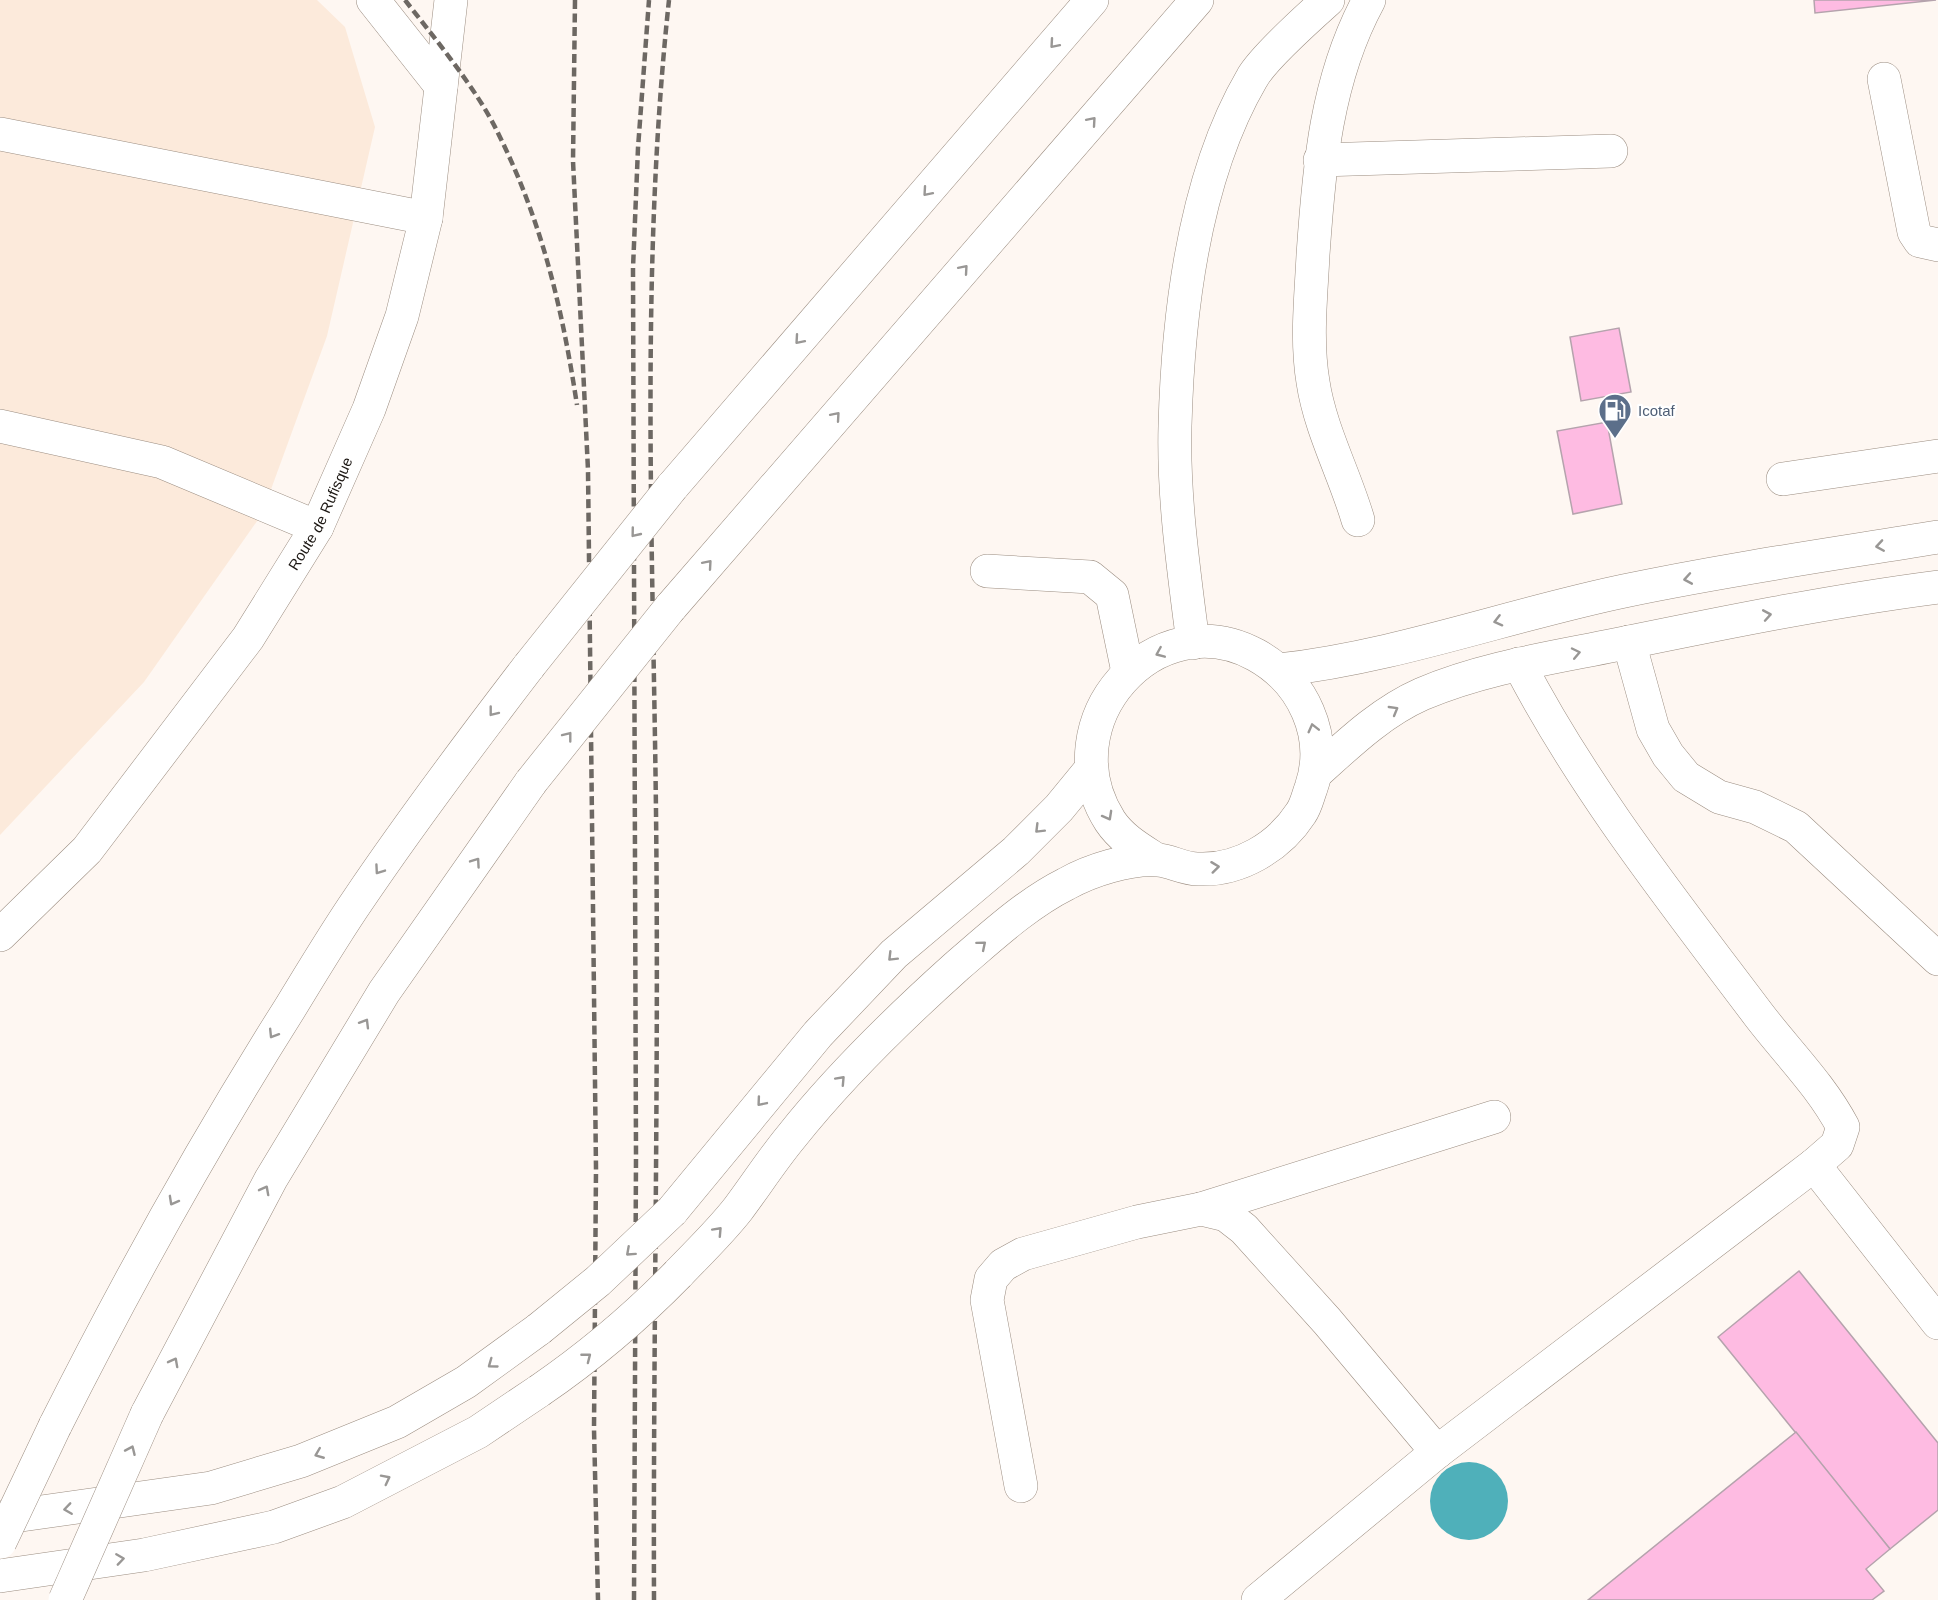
<svg xmlns="http://www.w3.org/2000/svg" width="1938" height="1600" font-family="Helvetica,sans-serif">
	<style>
		.built { fill: #fceadb }
		.water { fill: #4fb0ba }
		.building { fill: #febbe2; stroke: #b5a3ad; stroke-width: 1.5 }
		.lines { fill: none; stroke-linecap: round; stroke-linejoin: round }
		.minor-casing { stroke: #9b8d81; stroke-width: 34 }
		.major-casing { stroke: #9b8d81; stroke-width: 34 }
		.highway-casing { stroke: #9b8d81; stroke-width: 34 }
		.minor { stroke: #fff; stroke-width: 33 }
		.major { stroke: #fff; stroke-width: 33 }
		.highway { stroke: #fff; stroke-width: 33 }
		.rail { stroke: #6d6863; stroke-width: 4.5; stroke-dasharray: 9 4.5; stroke-linecap: butt }
		.highway-bridge-casing { stroke: #9b8d81; stroke-width: 34; stroke-linecap: butt }
		.highway-bridge { stroke: #fff; stroke-width: 33 }
		.oneway { stroke: #999795 }
		.labels { text-anchor: middle; dominant-baseline: central; stroke-width: 4.5; stroke-linejoin: round; paint-order: stroke }
		.service-label { font-size: 15px; fill: #4e5e75; stroke: #fff; text-anchor: start }
		.street-label { font-size: 15px; fill: #1c1713; stroke: #fff }
	</style>
	<rect width="100%" height="100%" fill="#fef7f2"/>
	<polygon class="built" points="0,0 317,0 345,27 375,127 327,336 262,514 144,682 0,835"/>
	<circle class="water" cx="1469" cy="1501" r="39"/>
	<g class="building">
		<polygon points="1814,0 1936,0 1815,13"/>
		<polygon points="1619,328 1631,392 1581,401 1570,337"/>
		<polygon points="1607,422 1622,504 1573,514 1557,431"/>
		<polygon points="1799,1271 1938,1443 1938,1510 1890,1549 1718,1337"/>
		<polygon points="1796,1432 1890,1549 1866,1569 1884,1591 1872,1600 1588,1600"/>
	</g>
	<g class="lines">
		<defs>
			<g id="minor">
				<polyline points="373,0 441,86"/>
				<polyline points="1884,79 1914,232 1920,241 1938,245"/>
				<polyline points="0,134 426,218"/>
				<polyline points="1320,160 1611,151"/>
				<polyline points="0,426 162,462 317,527"/>
				<polyline points="1783,479 1938,456"/>
				<path d="M1358,520c-13,-45 -38,-91 -45,-138 -7,-42 -2,-85 0,-127 6,-88 13,-176 56,-255"/>
				<polyline points="987,571 1090,577 1112,595 1128,672"/>
				<polyline points="1629,642 1653,729 1668,755 1686,777 1719,797 1755,807 1796,827 1938,959"/>
				<path d="M1193,643c-9,-71 -20,-145 -18,-217 3,-113 19,-249 77,-348 11,-20 57,-61 76,-78"/>
				<polyline points="1814,1165 1938,1323"/>
				<polyline points="1201,1209 1494,1117"/>
				<polyline points="1021,1486 987,1300 991,1279 1003,1265 1023,1254 1137,1222 1201,1209 1226,1215 1244,1229 1327,1321 1437,1452"/>
				<path d="M1258,1600l179,-148 377,-287 23,-20 6,-18c-22,-42 -57,-76 -85,-113 -85,-113 -174,-225 -239,-350"/>
			</g>
			<g id="major">
				<path id="s1" d="M0,935l87,-85 161,-212 69,-111 52,-118 33,-93 24,-98 25,-218"/>
			</g>
			<g id="highway">
				<polyline points="672,487 1092,0"/>
				<polyline points="670,608 1197,0"/>
				<path d="M1279,670c117,-13 230,-55 345,-79 104,-22 210,-37 314,-54"/>
				<path d="M1316,773c32,-29 65,-61 106,-79 61,-26 129,-36 193,-49 107,-22 215,-44 323,-58"/>
				<polyline points="672,1211 818,1034 894,954 1016,851 1059,808 1091,769"/>
				<path d="M678,1274c20,-21 42,-42 60,-65 18,-24 34,-49 53,-72 49,-62 107,-118 166,-171 34,-29 69,-62 109,-82 25,-14 63,-26 92,-24 13,1 26,9 40,9 41,2 81,-22 103,-56 5,-7 7,-17 10,-25 18,-52 -8,-107 -55,-133 -100,-55 -209,67 -146,166 12,18 30,28 47,39"/>
				<polyline points="147,1414 271,1179 384,992 531,782"/>
				<path d="M55,1426c72,-143 149,-282 235,-418 22,-36 44,-73 68,-108 54,-80 112,-157 171,-234"/>
				<polyline points="0,1518 211,1488 301,1461 397,1422 466,1382 539,1329"/>
				<polyline points="0,1576 144,1555 274,1527 343,1502 478,1432 539,1391"/>
			</g>
		</defs>
		<use href="#minor" class="minor-casing"/>
		<use href="#major" class="major-casing"/>
		<use href="#highway" class="highway-casing"/>
		<use href="#minor" class="minor"/>
		<use href="#major" class="major"/>
		<use href="#highway" class="highway"/>
		<g class="rail">
			<path d="M405,0c30,39 71,88 92,131 45,90 65,176 80,274"/>
			<polyline points="575,0 573,161 588,470 596,1169 594,1429 598,1600"/>
			<polyline points="634,1600 636,1156 633,268 638,148 649,0"/>
			<path d="M654,1600c-1,-263 5,-525 2,-788 -3,-270 -16,-543 13,-812"/>
		</g>
		<defs>
			<g id="highway-bridge">
				<polyline points="529,666 672,487"/>
				<polyline points="531,782 670,608"/>
				<polyline points="539,1329 598,1281 672,1211"/>
				<path d="M539,1391c51,-35 96,-73 139,-117"/>
				<polyline points="0,1542 55,1426"/>
				<polyline points="65,1600 147,1414"/>
			</g>
		</defs>
		<use href="#highway-bridge" class="highway-bridge-casing"/>
		<use href="#highway-bridge" class="highway-bridge"/>
	</g>
	<defs><path id="oneway-chevron" d="M-2-3.5L2.5 0L-2 3.5" fill="none" stroke-width="1.6" stroke-linecap="round" stroke-linejoin="round" transform="scale(1.5)"/></defs>
	<g class="oneway">
		<use href="#oneway-chevron" transform="translate(1054 44) rotate(131)"/>
		<use href="#oneway-chevron" transform="translate(1092 121) rotate(-49)"/>
		<use href="#oneway-chevron" transform="translate(927 192) rotate(131)"/>
		<use href="#oneway-chevron" transform="translate(964 269) rotate(-49)"/>
		<use href="#oneway-chevron" transform="translate(799 340) rotate(131)"/>
		<use href="#oneway-chevron" transform="translate(836 416) rotate(-49)"/>
		<use href="#oneway-chevron" transform="translate(635 533) rotate(129)"/>
		<use href="#oneway-chevron" transform="translate(1880 546) rotate(171)"/>
		<use href="#oneway-chevron" transform="translate(708 564) rotate(-49)"/>
		<use href="#oneway-chevron" transform="translate(1688 579) rotate(170)"/>
		<use href="#oneway-chevron" transform="translate(1767 615) rotate(-10)"/>
		<use href="#oneway-chevron" transform="translate(1498 621) rotate(166)"/>
		<use href="#oneway-chevron" transform="translate(1160 653) rotate(157)"/>
		<use href="#oneway-chevron" transform="translate(1576 653) rotate(-12)"/>
		<use href="#oneway-chevron" transform="translate(1394 710) rotate(-30)"/>
		<use href="#oneway-chevron" transform="translate(493 712) rotate(128)"/>
		<use href="#oneway-chevron" transform="translate(1313 728) rotate(-104)"/>
		<use href="#oneway-chevron" transform="translate(568 736) rotate(-52)"/>
		<use href="#oneway-chevron" transform="translate(1108 816) rotate(61)"/>
		<use href="#oneway-chevron" transform="translate(1039 829) rotate(135)"/>
		<use href="#oneway-chevron" transform="translate(476 862) rotate(-55)"/>
		<use href="#oneway-chevron" transform="translate(1215 867) rotate(-7)"/>
		<use href="#oneway-chevron" transform="translate(379 870) rotate(125)"/>
		<use href="#oneway-chevron" transform="translate(982 945) rotate(-40)"/>
		<use href="#oneway-chevron" transform="translate(892 957) rotate(135)"/>
		<use href="#oneway-chevron" transform="translate(365 1023) rotate(-59)"/>
		<use href="#oneway-chevron" transform="translate(273 1034) rotate(122)"/>
		<use href="#oneway-chevron" transform="translate(841 1080) rotate(-47)"/>
		<use href="#oneway-chevron" transform="translate(761 1102) rotate(130)"/>
		<use href="#oneway-chevron" transform="translate(265 1190) rotate(-62)"/>
		<use href="#oneway-chevron" transform="translate(173 1201) rotate(119)"/>
		<use href="#oneway-chevron" transform="translate(718 1231) rotate(-47)"/>
		<use href="#oneway-chevron" transform="translate(630 1252) rotate(138)"/>
		<use href="#oneway-chevron" transform="translate(587 1357) rotate(-38)"/>
		<use href="#oneway-chevron" transform="translate(174 1362) rotate(-62)"/>
		<use href="#oneway-chevron" transform="translate(492 1364) rotate(144)"/>
		<use href="#oneway-chevron" transform="translate(131 1450) rotate(-66)"/>
		<use href="#oneway-chevron" transform="translate(319 1454) rotate(158)"/>
		<use href="#oneway-chevron" transform="translate(386 1479) rotate(-27)"/>
		<use href="#oneway-chevron" transform="translate(68 1509) rotate(172)"/>
		<use href="#oneway-chevron" transform="translate(120 1559) rotate(-8)"/>
	</g>
	<defs>
		<symbol id="fuel-pin" viewBox="-11 -11 22 30"><path d="M0 17L-7.5 6A9.5 9.5 0 1 1 7.5 6Z" fill="#5c6f8a" stroke="#fff"/><path d="M-5.5-6h7V0h2V4h1.3V-2.5L3-4.5l.8-.8L6-3V5H2.5V1h-1V6h-7ZM-4.2-4.7v3.2H.2V-4.7Z" fill="#fff"/></symbol>
	</defs>
	<g fill-rule="evenodd">
		<use href="#fuel-pin" x="1596" y="391" width="38" height="52"/>
	</g>
	<g class="labels">
		<g class="service-label">
			<text x="1638" y="410">Icotaf</text>
		</g>
		<g class="street-label">
			<text stroke="none"><textPath href="#s1" startOffset="532">Route de Rufisque</textPath></text>
		</g>
	</g>
</svg>
